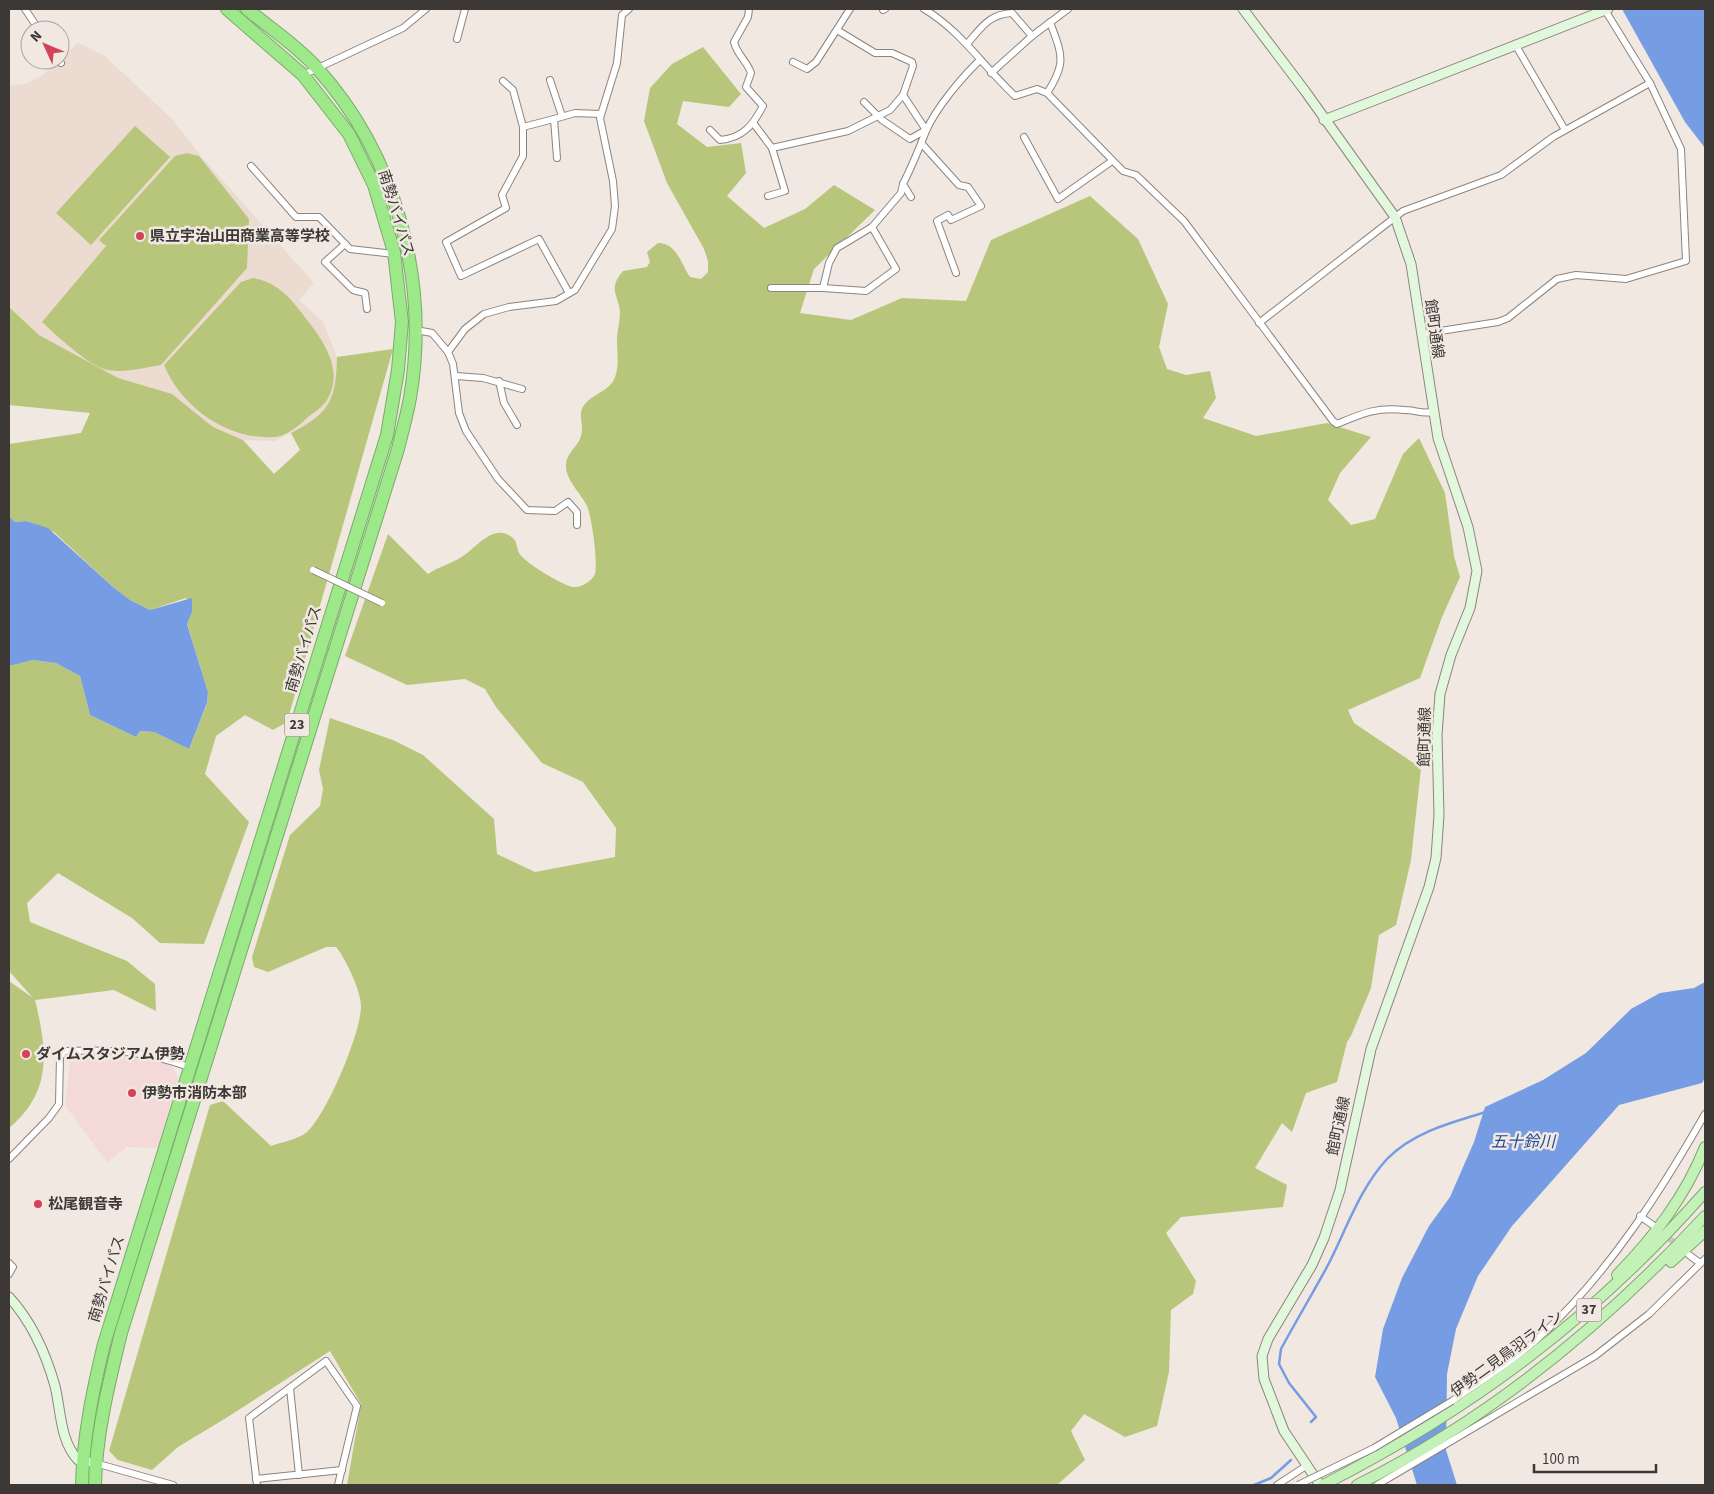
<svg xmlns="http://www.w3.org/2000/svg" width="1714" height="1494" font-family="'Source Sans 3','Noto Sans JP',sans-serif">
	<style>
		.commercial { fill: #f3d9d8 }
		.built { fill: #ecdbd1 }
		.green { fill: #b7c67a }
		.water { fill: #769ce3 }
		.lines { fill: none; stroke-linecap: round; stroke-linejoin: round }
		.stream { stroke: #769ce3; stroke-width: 2.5 }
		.street-tunnel { stroke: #cdc5c0; stroke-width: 6; stroke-dasharray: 6 3; stroke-linecap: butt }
		.street-casing { stroke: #8c847f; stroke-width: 8 }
		.secondary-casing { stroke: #8c847f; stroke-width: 11 }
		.primary-casing { stroke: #7baa6c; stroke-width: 12 }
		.highway-casing { stroke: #7baa6c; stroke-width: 14 }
		.street { stroke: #fff; stroke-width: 6 }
		.secondary { stroke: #e2f8dc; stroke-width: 9 }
		.primary { stroke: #c4f1b8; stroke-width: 10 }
		.highway { stroke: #9de889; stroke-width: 12 }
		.street-bridge-casing { stroke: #8c847f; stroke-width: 8; stroke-linecap: butt }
		.street-bridge { stroke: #fff; stroke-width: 6 }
		.poi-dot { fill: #d34258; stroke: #f1e8e2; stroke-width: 2 }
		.labels { text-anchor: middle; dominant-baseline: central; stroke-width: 5; stroke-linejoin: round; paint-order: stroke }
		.shield { fill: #f1e8e2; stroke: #726d6a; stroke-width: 1 }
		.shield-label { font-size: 14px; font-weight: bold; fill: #3c3836 }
		.street-label { font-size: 15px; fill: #3c3836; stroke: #f1e8e2 }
		.poi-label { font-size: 15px; font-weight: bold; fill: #3c3836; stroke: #f1e8e2; text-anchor: start }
		.water-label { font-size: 16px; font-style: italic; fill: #1e499b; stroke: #f1e8e2 }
	</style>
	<rect width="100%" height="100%" fill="#f1e8e2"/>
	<polygon class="commercial" points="124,1053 155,1060 173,1067 178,1079 158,1148 127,1147 107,1162 65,1105 71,1054"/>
	<polygon class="built" points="78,43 105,56 172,119 202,157 314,283 299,300 323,322 337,357 337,383 330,404 308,424 275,441 243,440 213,427 172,394 128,384 39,335 9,307 9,86 25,84 43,75"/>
	<g class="green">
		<path d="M703,47l38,47 -12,13 -46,-6 -6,23 30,23 34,-4 5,30 -19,23 37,32 41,-19 29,-24 41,25 -61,59 -14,44 51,7 51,-22 64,3 25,-61 99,-44 48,43 30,65 -9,43 8,22 19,6 24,-4 6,27 -13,20 53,18 71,-13 44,14 -31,36 -12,27 23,25 24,-6 28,-65 16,-16 26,55 9,63 6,21 -18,40 -22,61 -72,32 6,13 67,45 -10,92 -15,65 -17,10 -8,53 -20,48 -4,6 -10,40 -31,11 -14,39 -10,-9 -27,45 32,17 -4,22 -102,10 -15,16 30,48 -3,13 -22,16 -2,62 -12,54 -32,11 -41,-23 -13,17 14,29 -28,25h-710l14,-81 -31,-53 -104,67 -48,29 -26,23 -34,-10 -9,-9 101,-346 13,-4 48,45c11,-4 28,-7 36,-14 20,-18 54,-99 54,-126 0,-15 -15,-47 -25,-59h-10l-58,25 -14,-5 -2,-10 38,-122 30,-29 3,-17 -4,-19 11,-52 63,22 30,15 71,64 3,35 38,18 80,-15 1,-29 -33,-46 -41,-19 -46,-56 -11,-18 -20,-10 -58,6 -62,-29 43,-122 40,40c12,-8 25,-11 35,-18 15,-10 32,-35 51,-17 3,4 3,10 5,14 6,10 43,32 54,34 8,1 19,-6 22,-13 3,-12 -3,-56 -8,-68 -6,-13 -21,-25 -21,-40 -1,-12 12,-19 15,-30 4,-11 -5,-22 4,-32 10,-12 27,-13 31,-30 3,-11 1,-23 1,-34 0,-9 3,-18 3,-27 -1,-18 -13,-23 3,-42l24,-4 3,-5 -3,-10 11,-9c19,0 23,21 32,34l11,2 7,-7v-11l-4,-12 -37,-66 -23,-62 6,-33 22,-24z"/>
		<polygon points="135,126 170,157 91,245 56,213"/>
		<path d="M187,153l12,3 50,63 -2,49 -86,97c-18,3 -40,9 -57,4 -17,-5 -48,-34 -62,-47l64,-76 -7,-6 76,-84z"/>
		<path d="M253,278c26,4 40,23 55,43 17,22 36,51 19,79 -4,7 -14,13 -20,18 -7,7 -22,19 -32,19 -48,3 -93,-29 -111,-72l77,-83z"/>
		<path d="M9,307l30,28 79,43 54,16 41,33 30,13 31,34 26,-24 -9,-17c39,-20 45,-33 46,-76l56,-8 -106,373 -14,8 -28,-15 -29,21 -11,38 44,48 -45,122 -44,-1 -28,-25 -74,-45 -31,30 3,19 97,39 28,23 1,27 -42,-21 -79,10c12,50 18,91 -26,128v-147l24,17 -24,-27v-305l24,-6 23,3 24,13 10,39 46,22 4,-6 14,1 35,17 18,-45 1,-12 -21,-69 5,-11 -6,-14 -36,12 -20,-10 -17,-13 -59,-55 -27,-11 -12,1 -6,-6v-72l72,-11 9,-20 -81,-8z"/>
	</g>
	<g class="water">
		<polygon points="1622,9 1705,9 1705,148 1685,122"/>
		<polygon points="9,516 15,522 26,521 48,528 113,587 130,600 150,610 192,598 192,612 187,624 208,692 207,703 189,749 154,732 140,731 136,737 90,715 80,676 56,663 33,660 9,666"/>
		<polygon points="1705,982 1705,1078 1702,1083 1619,1105 1512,1226 1478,1276 1456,1329 1447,1374 1446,1450 1457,1485 1417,1485 1396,1418 1375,1377 1383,1329 1402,1278 1429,1226 1450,1197 1474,1142 1485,1107 1543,1080 1586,1053 1631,1009 1660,993 1694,988"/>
	</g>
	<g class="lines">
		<g class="stream">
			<path d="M1311,1422l5,-5 -27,-34 -10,-19 2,-15c15,-28 32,-56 47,-84 18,-35 32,-77 59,-106 26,-27 66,-37 99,-47"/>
			<polyline points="1254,1485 1271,1478 1291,1460"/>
		</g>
		<polyline class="street-tunnel" points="1662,1233 1680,1247"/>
		<defs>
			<g id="street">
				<polyline points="25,9 39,30"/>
				<path d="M924,9c36,21 60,58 91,87l22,-7 10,4 76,78 13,4 48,46 149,200 4,3c26,-11 39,-17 68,-14 10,0 17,4 27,2"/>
				<polyline points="883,10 885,9"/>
				<polyline points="457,39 465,9"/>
				<path d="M967,44c14,-16 22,-30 45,-31l20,23"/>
				<polyline points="1515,44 1565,130"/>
				<polyline points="59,60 61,63"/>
				<polyline points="793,62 807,69 816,62 850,9"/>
				<polyline points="991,73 1032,36 1068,9"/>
				<polyline points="303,75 403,28 426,9"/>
				<polyline points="550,80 562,116"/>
				<polyline points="503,81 513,90 523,127 523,156 502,195 506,208 446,242 461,276 539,239 569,293"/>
				<path d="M1047,93c20,-31 15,-38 3,-71"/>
				<polyline points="903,95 926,130"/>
				<polyline points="864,102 882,120 910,139 926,130"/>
				<polyline points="554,119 575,113 601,114"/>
				<polyline points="754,124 772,148 785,191 768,196"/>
				<polyline points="523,127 554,119 557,158"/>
				<path d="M710,130l10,10c23,-2 33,-15 43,-34l-17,-19 5,-14c-4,-12 -14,-18 -17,-31l14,-25 1,-8"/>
				<polyline points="1024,137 1058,199 1112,161"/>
				<polyline points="922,144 959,185 968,187 981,206 951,220 948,215 937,221 956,273"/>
				<polyline points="772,148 848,131 890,110 903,95 913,66 912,62 892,53 875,53 837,30"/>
				<polyline points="251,166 296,217 319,217 350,249 394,254"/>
				<path d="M911,197l-8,-13c9,-18 16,-35 23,-53 10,-23 36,-54 54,-71"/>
				<polyline points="345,244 325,262 353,290 365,293 367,309"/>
				<polyline points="771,288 823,288 829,263 837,248 872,227 901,193 903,184"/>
				<polyline points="823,288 866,291 896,269 872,227"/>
				<polyline points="1259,323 1403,211 1501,175 1553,137 1650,83"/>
				<polyline points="416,330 432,333 448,352 453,364 459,413 466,431 498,479 527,510 555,511 568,502 577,512 577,525"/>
				<polyline points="1421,334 1498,322 1508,318 1557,279 1576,275 1626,279 1686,261 1681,149 1650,83 1605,10"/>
				<polyline points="448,352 465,329 484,314 509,307 556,301 575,290 612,229 615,206 613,181 600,118 617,63 622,15 629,9"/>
				<polyline points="456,376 483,378 522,389"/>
				<polyline points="499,381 504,403 517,425"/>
				<path d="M9,1159l40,-41 10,-14 1,-47 4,-6c49,-2 80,0 128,17"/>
				<polyline points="1640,1216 1654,1226"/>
				<polyline points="1689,1255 1700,1263"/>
				<polyline points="9,1263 13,1267 9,1274"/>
				<polyline points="290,1388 299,1475"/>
				<path d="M1452,1401c32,-22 66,-43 94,-70 65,-62 115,-140 159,-217"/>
				<polyline points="95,1463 173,1485"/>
				<polyline points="256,1479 342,1470"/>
				<polyline points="257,1485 249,1418 326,1361 357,1406 338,1485"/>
				<polyline points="1277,1485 1306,1466"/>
				<polyline points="1377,1485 1595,1356 1649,1314 1705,1259"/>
			</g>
			<g id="secondary">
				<polyline points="1243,9 1305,91 1395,217 1411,264 1438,438 1468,527 1477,571 1470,608 1451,655 1440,694 1437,735 1439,815 1436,858 1429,887 1371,1049 1340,1190 1324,1238 1312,1265 1268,1339 1262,1356 1264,1379 1284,1431 1320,1485"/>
				<polyline points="1324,120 1608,9"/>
				<path d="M9,1297c23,25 37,57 46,89 6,25 5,55 23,74l10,2"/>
			</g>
			<g id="primary">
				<polyline points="1671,1262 1705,1231"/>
				<path d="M1617,1275c37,-38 68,-78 88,-128"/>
				<path d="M1323,1485c149,-76 271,-167 382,-293"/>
				<path d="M1357,1485c132,-66 248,-161 348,-269"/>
			</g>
			<g id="highway">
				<path d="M82,1485c1,-48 11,-95 22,-141l283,-909 11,-65 4,-48 -8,-70 -20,-67 -25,-51 -46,-59 -76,-66"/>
				<path d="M95,1485c1,-52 14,-102 26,-152l277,-884c4,-17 9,-34 12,-51 20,-117 -14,-243 -94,-331 -20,-22 -46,-39 -69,-58"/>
			</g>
		</defs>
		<use href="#street" class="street-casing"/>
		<use href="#secondary" class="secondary-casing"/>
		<use href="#primary" class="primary-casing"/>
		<use href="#highway" class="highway-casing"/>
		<use href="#street" class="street"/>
		<use href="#secondary" class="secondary"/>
		<use href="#primary" class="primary"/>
		<use href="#highway" class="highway"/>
		<defs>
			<g id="street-bridge">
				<polyline points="313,570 382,603"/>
				<polyline points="1298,1485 1374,1448 1452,1401"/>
			</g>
		</defs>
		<use href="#street-bridge" class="street-bridge-casing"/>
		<use href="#street-bridge" class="street-bridge"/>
	</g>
	<g class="poi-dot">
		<circle cx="140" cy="236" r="5"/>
		<circle cx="26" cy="1054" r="5"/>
		<circle cx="132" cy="1093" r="5"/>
		<circle cx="38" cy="1204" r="5"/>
	</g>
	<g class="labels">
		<g class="shield">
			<rect x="284.5" y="713.5" width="25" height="23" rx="4"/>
			<rect x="1576.5" y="1298.5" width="25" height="23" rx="4"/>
		</g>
		<g class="shield-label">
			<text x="297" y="725">23</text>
			<text x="1589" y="1310">37</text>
		</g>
		<g class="street-label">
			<text transform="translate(396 213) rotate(73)">南勢バイパス</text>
			<text transform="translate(1434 329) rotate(82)">館町通線</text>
			<text transform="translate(304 649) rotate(-73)">南勢バイパス</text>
			<text transform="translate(1425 737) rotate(-89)">館町通線</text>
			<text transform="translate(1339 1126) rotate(-78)">館町通線</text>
			<text transform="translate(107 1279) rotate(-73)">南勢バイパス</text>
			<text transform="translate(1507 1354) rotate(-36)">伊勢二見鳥羽ライン</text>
		</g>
		<g class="poi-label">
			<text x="150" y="236">県立宇治山田商業高等学校</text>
			<text x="36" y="1054">ダイムスタジアム伊勢</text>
			<text x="142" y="1093">伊勢市消防本部</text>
			<text x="48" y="1204">松尾観音寺</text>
		</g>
		<g class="water-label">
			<text x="1523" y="1142">五十鈴川</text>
		</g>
	</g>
	<rect width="1714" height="1494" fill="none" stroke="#3c3836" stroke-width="20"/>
	<g transform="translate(45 45) rotate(314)"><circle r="24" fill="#f1e8e2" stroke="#a9a29d"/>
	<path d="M0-4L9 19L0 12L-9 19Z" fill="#d34258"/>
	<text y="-8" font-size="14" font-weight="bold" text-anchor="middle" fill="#3c3836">N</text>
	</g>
	<path d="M1534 1464v8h122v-8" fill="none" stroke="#3c3836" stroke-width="2.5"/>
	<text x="1542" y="1464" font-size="15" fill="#3c3836" stroke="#f1e8e2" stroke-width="4" paint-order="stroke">100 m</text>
</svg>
